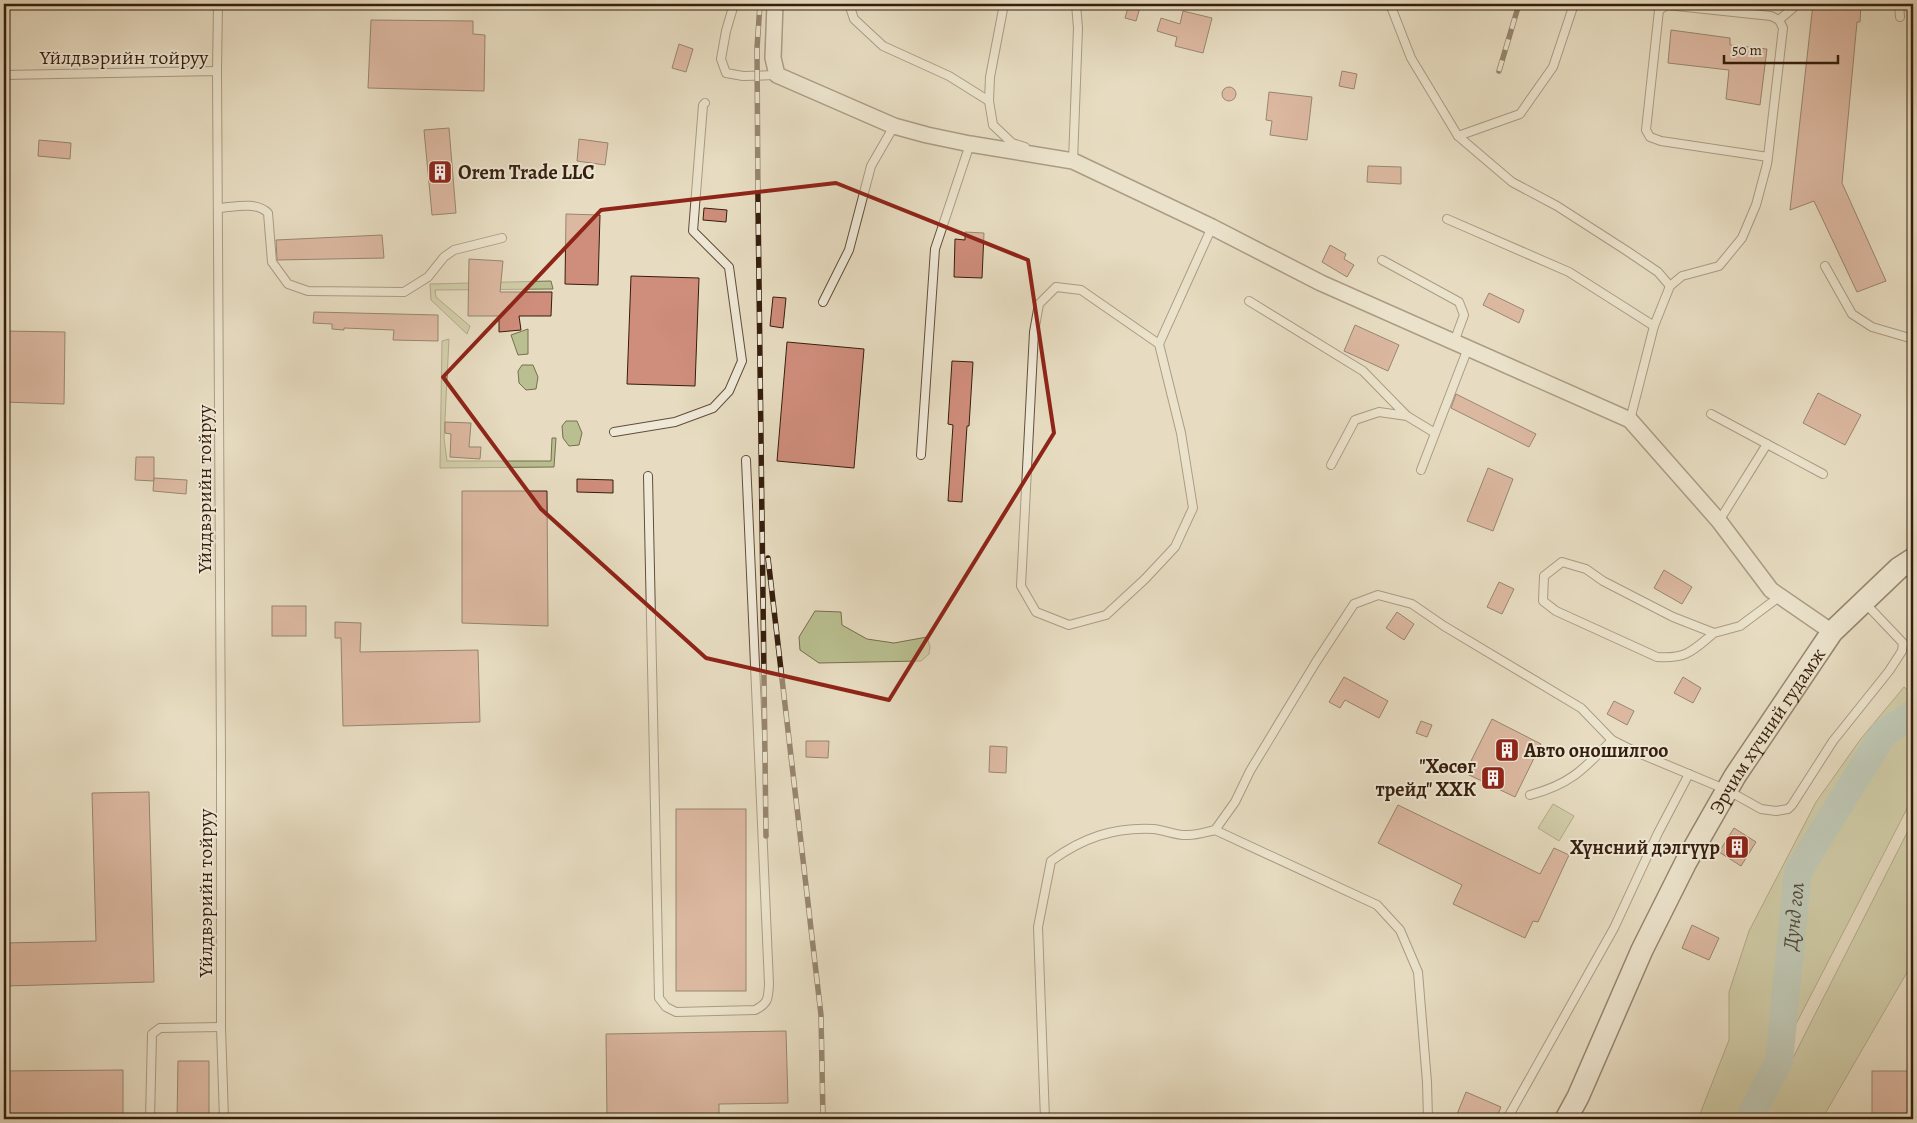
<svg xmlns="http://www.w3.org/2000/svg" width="1917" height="1123" font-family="Alegreya,serif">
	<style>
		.green { fill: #b9bf90; stroke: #776e4e }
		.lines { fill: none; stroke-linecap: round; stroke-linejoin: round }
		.river { stroke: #97bbb4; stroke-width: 28 }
		.building { fill: #cf8d7b; stroke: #351e0c }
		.service-casing { stroke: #624e39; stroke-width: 10 }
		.minor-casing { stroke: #624e39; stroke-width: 18 }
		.secondary-casing { stroke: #351e0c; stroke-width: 24 }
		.service { stroke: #efe8d7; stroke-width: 8 }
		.minor { stroke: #efe8d7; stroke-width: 15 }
		.secondary { stroke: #efe8d7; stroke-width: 21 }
		.rail-casing { stroke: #351e0c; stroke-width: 5.5 }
		.rail { stroke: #efe8d7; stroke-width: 4; stroke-dasharray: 11; stroke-linecap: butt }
		.marked { fill: none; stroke: #8f2418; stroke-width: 4; stroke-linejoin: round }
		.labels { text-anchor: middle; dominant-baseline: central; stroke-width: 4; stroke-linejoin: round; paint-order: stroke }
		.street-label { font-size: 20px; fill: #351e0c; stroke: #efe8d7 }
		.poi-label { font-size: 20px; font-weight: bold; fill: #351e0c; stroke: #efe8d7; text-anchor: start }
		.water-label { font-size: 21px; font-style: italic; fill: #524d3e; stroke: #efe8d7 }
	</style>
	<rect width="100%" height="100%" fill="#e7dcc1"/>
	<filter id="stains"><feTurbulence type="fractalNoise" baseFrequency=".004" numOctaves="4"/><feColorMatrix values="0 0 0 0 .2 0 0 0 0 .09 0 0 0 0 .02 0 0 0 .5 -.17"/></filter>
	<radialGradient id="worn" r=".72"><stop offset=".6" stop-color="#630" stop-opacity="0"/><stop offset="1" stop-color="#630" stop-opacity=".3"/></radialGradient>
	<g class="green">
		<polygon points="551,281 553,289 435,290 436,297 470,326 467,334 431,300 430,284"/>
		<polygon points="528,329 528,354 518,355 511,335"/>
		<polygon points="449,339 444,438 447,461 551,461 552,438 556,438 554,467 440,468 442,341"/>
		<polygon points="522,365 533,365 538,377 536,389 526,390 519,383 518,371"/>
		<polygon points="566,421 577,421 582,433 579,445 569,446 563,438 562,426"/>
		<polygon points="815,611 841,612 842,625 867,639 894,643 927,637 930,647 929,654 921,661 819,663 800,650 799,637"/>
		<polygon points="1904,687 1913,695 1913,737 1910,746 1913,762 1913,797 1747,1119 1694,1119 1700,1114 1729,1040 1729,992 1749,931 1816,802 1860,740"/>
		<polygon points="1553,804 1574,816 1559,841 1538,828"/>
		<polygon points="1913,821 1913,962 1822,1119 1762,1119"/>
	</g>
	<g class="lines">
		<path class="river" id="s1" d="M1749,1119l30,-58 19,-190 86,-138 29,-19"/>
	</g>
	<g class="building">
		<polygon points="1129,4 1141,4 1136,21 1125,18"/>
		<polygon points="1813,4 1861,4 1860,22 1857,22 1842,183 1886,281 1857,292 1814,201 1790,210"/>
		<polygon points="1183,11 1212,18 1203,53 1175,46 1177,37 1157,31 1161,18 1180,24"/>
		<polygon points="371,20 473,21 473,34 485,35 484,91 368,88"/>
		<polygon points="1671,30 1730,38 1730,45 1767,49 1760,105 1726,99 1729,70 1668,63"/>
		<polygon points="679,44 693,49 686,72 672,68"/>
		<polygon points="1342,71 1357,74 1354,89 1339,86"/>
		<circle cx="1229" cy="94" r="7"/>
		<polygon points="1269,92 1312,97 1307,140 1270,135 1272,121 1266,120"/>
		<polygon points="449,128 456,213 432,215 424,130"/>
		<polygon points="579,139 608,143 605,165 577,161"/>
		<polygon points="39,140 71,143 70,159 38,156"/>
		<polygon points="1368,166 1401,167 1401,184 1367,182"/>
		<polygon points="704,208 727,210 726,222 703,220"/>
		<polygon points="566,214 600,215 598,285 565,284"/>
		<polygon points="965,232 984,233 982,278 954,277 955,239 965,240"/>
		<polygon points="382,235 384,258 277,260 276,240"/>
		<polygon points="1330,245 1346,254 1344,259 1354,265 1347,277 1322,262"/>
		<polygon points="469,259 503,261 500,292 552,292 551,316 519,316 521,330 499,332 499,316 468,316"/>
		<polygon points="631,276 699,278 695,386 627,384"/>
		<polygon points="1489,293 1524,310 1519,323 1483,305"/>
		<polygon points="773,297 786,298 783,328 770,326"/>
		<polygon points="314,312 438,315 438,341 393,340 394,330 344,328 344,330 332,329 332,324 313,323"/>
		<polygon points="1355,325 1399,345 1388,371 1344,351"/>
		<polygon points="4,331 65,332 64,404 4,402"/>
		<polygon points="787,342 864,349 854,468 777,461"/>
		<polygon points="952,361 973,362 969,426 967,426 962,502 948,501 953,425 948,424"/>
		<polygon points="1818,393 1861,415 1845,445 1803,423"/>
		<polygon points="1456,394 1536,434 1529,447 1451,408"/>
		<polygon points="445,422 471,423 469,447 481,447 480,459 450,457 451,434 445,433"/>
		<polygon points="136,457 154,457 154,481 135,480"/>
		<polygon points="1488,468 1513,479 1493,531 1467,521"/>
		<polygon points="154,478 187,480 186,494 153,491"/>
		<polygon points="577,479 613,480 613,493 577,492"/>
		<polygon points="462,491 547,491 548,626 462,623"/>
		<polygon points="1664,570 1692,587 1682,604 1654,588"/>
		<polygon points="1499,582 1514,589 1502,614 1487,607"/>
		<rect x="272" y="606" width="34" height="30"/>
		<polygon points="1397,612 1414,624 1404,640 1386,628"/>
		<polygon points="335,622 361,623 360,652 478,650 480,722 343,726 341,638 335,638"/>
		<polygon points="1344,677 1388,701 1379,718 1345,700 1340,708 1329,702"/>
		<polygon points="1683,677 1701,688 1693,703 1674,693"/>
		<polygon points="1614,701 1634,711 1627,725 1607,714"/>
		<polygon points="1492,719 1541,744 1515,797 1465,773"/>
		<polygon points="1421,721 1432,725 1427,737 1416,733"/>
		<polygon points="806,741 829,741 828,758 806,757"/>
		<polygon points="990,746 1007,747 1006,773 989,772"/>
		<polygon points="149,792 154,982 4,986 4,943 96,941 92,793"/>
		<polygon points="1398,805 1540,874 1554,848 1569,855 1538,922 1533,921 1525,938 1453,904 1462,885 1378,843"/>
		<rect x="676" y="809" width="70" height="182"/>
		<polygon points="1734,828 1756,842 1741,866 1719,852"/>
		<polygon points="1692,925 1719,938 1709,960 1682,948"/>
		<polygon points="786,1031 788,1103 719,1104 719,1119 607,1119 606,1034"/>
		<polygon points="178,1061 209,1061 209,1119 177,1119"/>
		<polygon points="123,1070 123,1119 4,1119 4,1071"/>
		<rect x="1872" y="1071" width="41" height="48"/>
		<polygon points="1466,1092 1501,1107 1496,1119 1455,1119"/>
	</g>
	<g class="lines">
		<defs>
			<g id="service">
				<polyline points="734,4 726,31 721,59 726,73 743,76 777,75"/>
				<polyline points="849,4 854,19 883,46 949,76 989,101"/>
				<polyline points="1004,4 990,77 989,101 993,125 1012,143 1025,147"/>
				<polyline points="1390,4 1411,58 1458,136 1512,182 1557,206 1627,251 1658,272 1670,286"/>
				<polyline points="1899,4 1900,17"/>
				<polyline points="1779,20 1793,8 1793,4"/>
				<polyline points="217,71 218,4"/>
				<polyline points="4,75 217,71 221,753 221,1027 224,1119"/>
				<polyline points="1458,136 1520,114 1553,67 1574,4"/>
				<polyline points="1070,160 1073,161 1078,28 1076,4"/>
				<path d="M219,208c15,-1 37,-7 49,5l4,49 16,22 20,7 96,1 24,-15 16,-20 10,-7 48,-12"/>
				<polyline points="1447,219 1569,272 1654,326"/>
				<polyline points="1382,260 1459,302 1464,315 1454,342"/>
				<polyline points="1825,266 1852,314 1872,327 1913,339"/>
				<polyline points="1249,301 1363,371 1407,416"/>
				<polyline points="823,302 849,250 871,166 894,126"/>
				<polyline points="1159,344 1081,290 1056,287 1039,304 1034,332 1021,586 1036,612 1069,625 1106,615 1145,579 1175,547 1193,508 1181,433 1159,344 1212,227"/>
				<polyline points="1711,414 1823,474"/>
				<polyline points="1630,420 1654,326 1670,286 1682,276 1719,266 1742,238 1756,205 1767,164 1768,157 1783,28 1779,20 1771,16 1667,5 1659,10 1646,130 1650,137 1661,141 1768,157"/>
				<polyline points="614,432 675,422 713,408 729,391 742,361 729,267 693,231 703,105 705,103"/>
				<polyline points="921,455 935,249 970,144"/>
				<polyline points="1331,465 1355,420 1379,412 1407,416 1435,433"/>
				<polyline points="1421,470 1468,348"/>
				<path d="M648,476l11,522 7,9 10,5 79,-2c14,-7 13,-12 14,-26l-23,-524"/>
				<polyline points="1719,521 1767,444"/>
				<path d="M1714,633c-22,18 -27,26 -57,24l-101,-46 -13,-10 1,-25 18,-14 24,7 17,12 70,36 41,16 26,-7 39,-29"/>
				<path d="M1530,795c41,-11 54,-26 82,-55"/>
				<polyline points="1215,830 1377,905 1400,930 1418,972 1427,1082 1428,1119"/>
				<polyline points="751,1118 751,1119"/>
				<polyline points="150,1119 152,1034 160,1028 221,1027"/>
				<path d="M1045,1119l-7,-192 13,-66c31,-23 63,-34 102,-32 12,1 24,7 35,6 9,0 18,-3 27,-5l20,-28 15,-31 66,-109 38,-58 24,-9 34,9 32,22 137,82 31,32 24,12 91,38 34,19 15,2 12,-2 4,-4 41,-64 56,-70 13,-20 1,-8 -38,-40"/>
				<polyline points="1507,1119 1614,928 1658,833 1689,774"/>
			</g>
			<polyline id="minor" points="775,4 773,58 777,75 894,126 927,135 970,144 1073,161 1212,227 1321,283 1630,420 1719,521 1771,590 1832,632"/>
			<g id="secondary">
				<path id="s2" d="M1566,1119l12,-22 64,-147 44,-88 49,-86 97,-144 67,-64 14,-9"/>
			</g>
		</defs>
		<use href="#service" class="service-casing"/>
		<use href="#minor" class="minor-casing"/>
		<use href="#secondary" class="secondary-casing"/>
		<use href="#service" class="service"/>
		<use href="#minor" class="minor"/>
		<use href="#secondary" class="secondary"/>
		<defs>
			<g id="rail">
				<polyline points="760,4 757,48 758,204 766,836"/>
				<polyline points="1499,71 1519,4"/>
				<polyline points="768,558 821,1015 823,1119"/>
			</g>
		</defs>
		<use href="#rail" class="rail-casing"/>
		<use href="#rail" class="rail"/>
	</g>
	<path d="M0 0H1917V1123H0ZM836,183l192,77 26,173 -165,267 -183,-42 -165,-149 -98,-132 158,-167z" fill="#e7dcc1" fill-opacity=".55" fill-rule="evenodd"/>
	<path class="marked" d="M836,183l192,77 26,173 -165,267 -183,-42 -165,-149 -98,-132 158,-167z"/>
	<defs>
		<symbol id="building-square" viewBox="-11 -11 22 22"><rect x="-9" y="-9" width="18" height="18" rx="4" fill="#8f2418" stroke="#efe8d7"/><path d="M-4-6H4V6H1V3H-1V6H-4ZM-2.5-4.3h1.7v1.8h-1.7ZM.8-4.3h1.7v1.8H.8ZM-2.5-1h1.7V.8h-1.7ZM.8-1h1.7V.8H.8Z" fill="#fff"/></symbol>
	</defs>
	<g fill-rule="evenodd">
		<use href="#building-square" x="426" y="158" width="28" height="28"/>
		<use href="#building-square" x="1493" y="736" width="28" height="28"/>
		<use href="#building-square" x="1479" y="764" width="28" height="28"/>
		<use href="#building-square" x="1723" y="833" width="28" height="28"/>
	</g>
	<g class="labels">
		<g class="street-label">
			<text x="124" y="57">Үйлдвэрийн тойруу</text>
			<text transform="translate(204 489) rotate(-90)">Үйлдвэрийн тойруу</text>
			<text stroke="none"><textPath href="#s2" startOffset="438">Эрчим хүчний гудамж</textPath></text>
			<text transform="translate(205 893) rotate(-90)">Үйлдвэрийн тойруу</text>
		</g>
		<g class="poi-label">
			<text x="458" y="172">Orem Trade LLC</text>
			<text x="1524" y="750">Авто оношилгоо</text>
			<text x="1476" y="766" text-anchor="end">"Хөсөг<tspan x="1476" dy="23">трейд" ХХК</tspan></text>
			<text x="1720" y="847" text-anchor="end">Хүнсний дэлгүүр</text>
		</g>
		<g class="water-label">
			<text stroke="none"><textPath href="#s1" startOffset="211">Дунд гол</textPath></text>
		</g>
	</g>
	<rect width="1917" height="1123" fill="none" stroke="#e7dcc1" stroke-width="20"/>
	<rect x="5" y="5" width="1907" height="1113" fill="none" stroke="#351e0c" stroke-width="2.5"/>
	<rect x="10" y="10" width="1897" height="1103" fill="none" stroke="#351e0c"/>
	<path d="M1724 55v8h114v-8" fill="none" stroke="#351e0c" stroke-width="2.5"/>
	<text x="1732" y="55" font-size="15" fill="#351e0c" stroke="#efe8d7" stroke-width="4" paint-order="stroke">50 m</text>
	<rect width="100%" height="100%" filter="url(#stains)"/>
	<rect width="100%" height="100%" fill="url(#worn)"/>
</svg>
